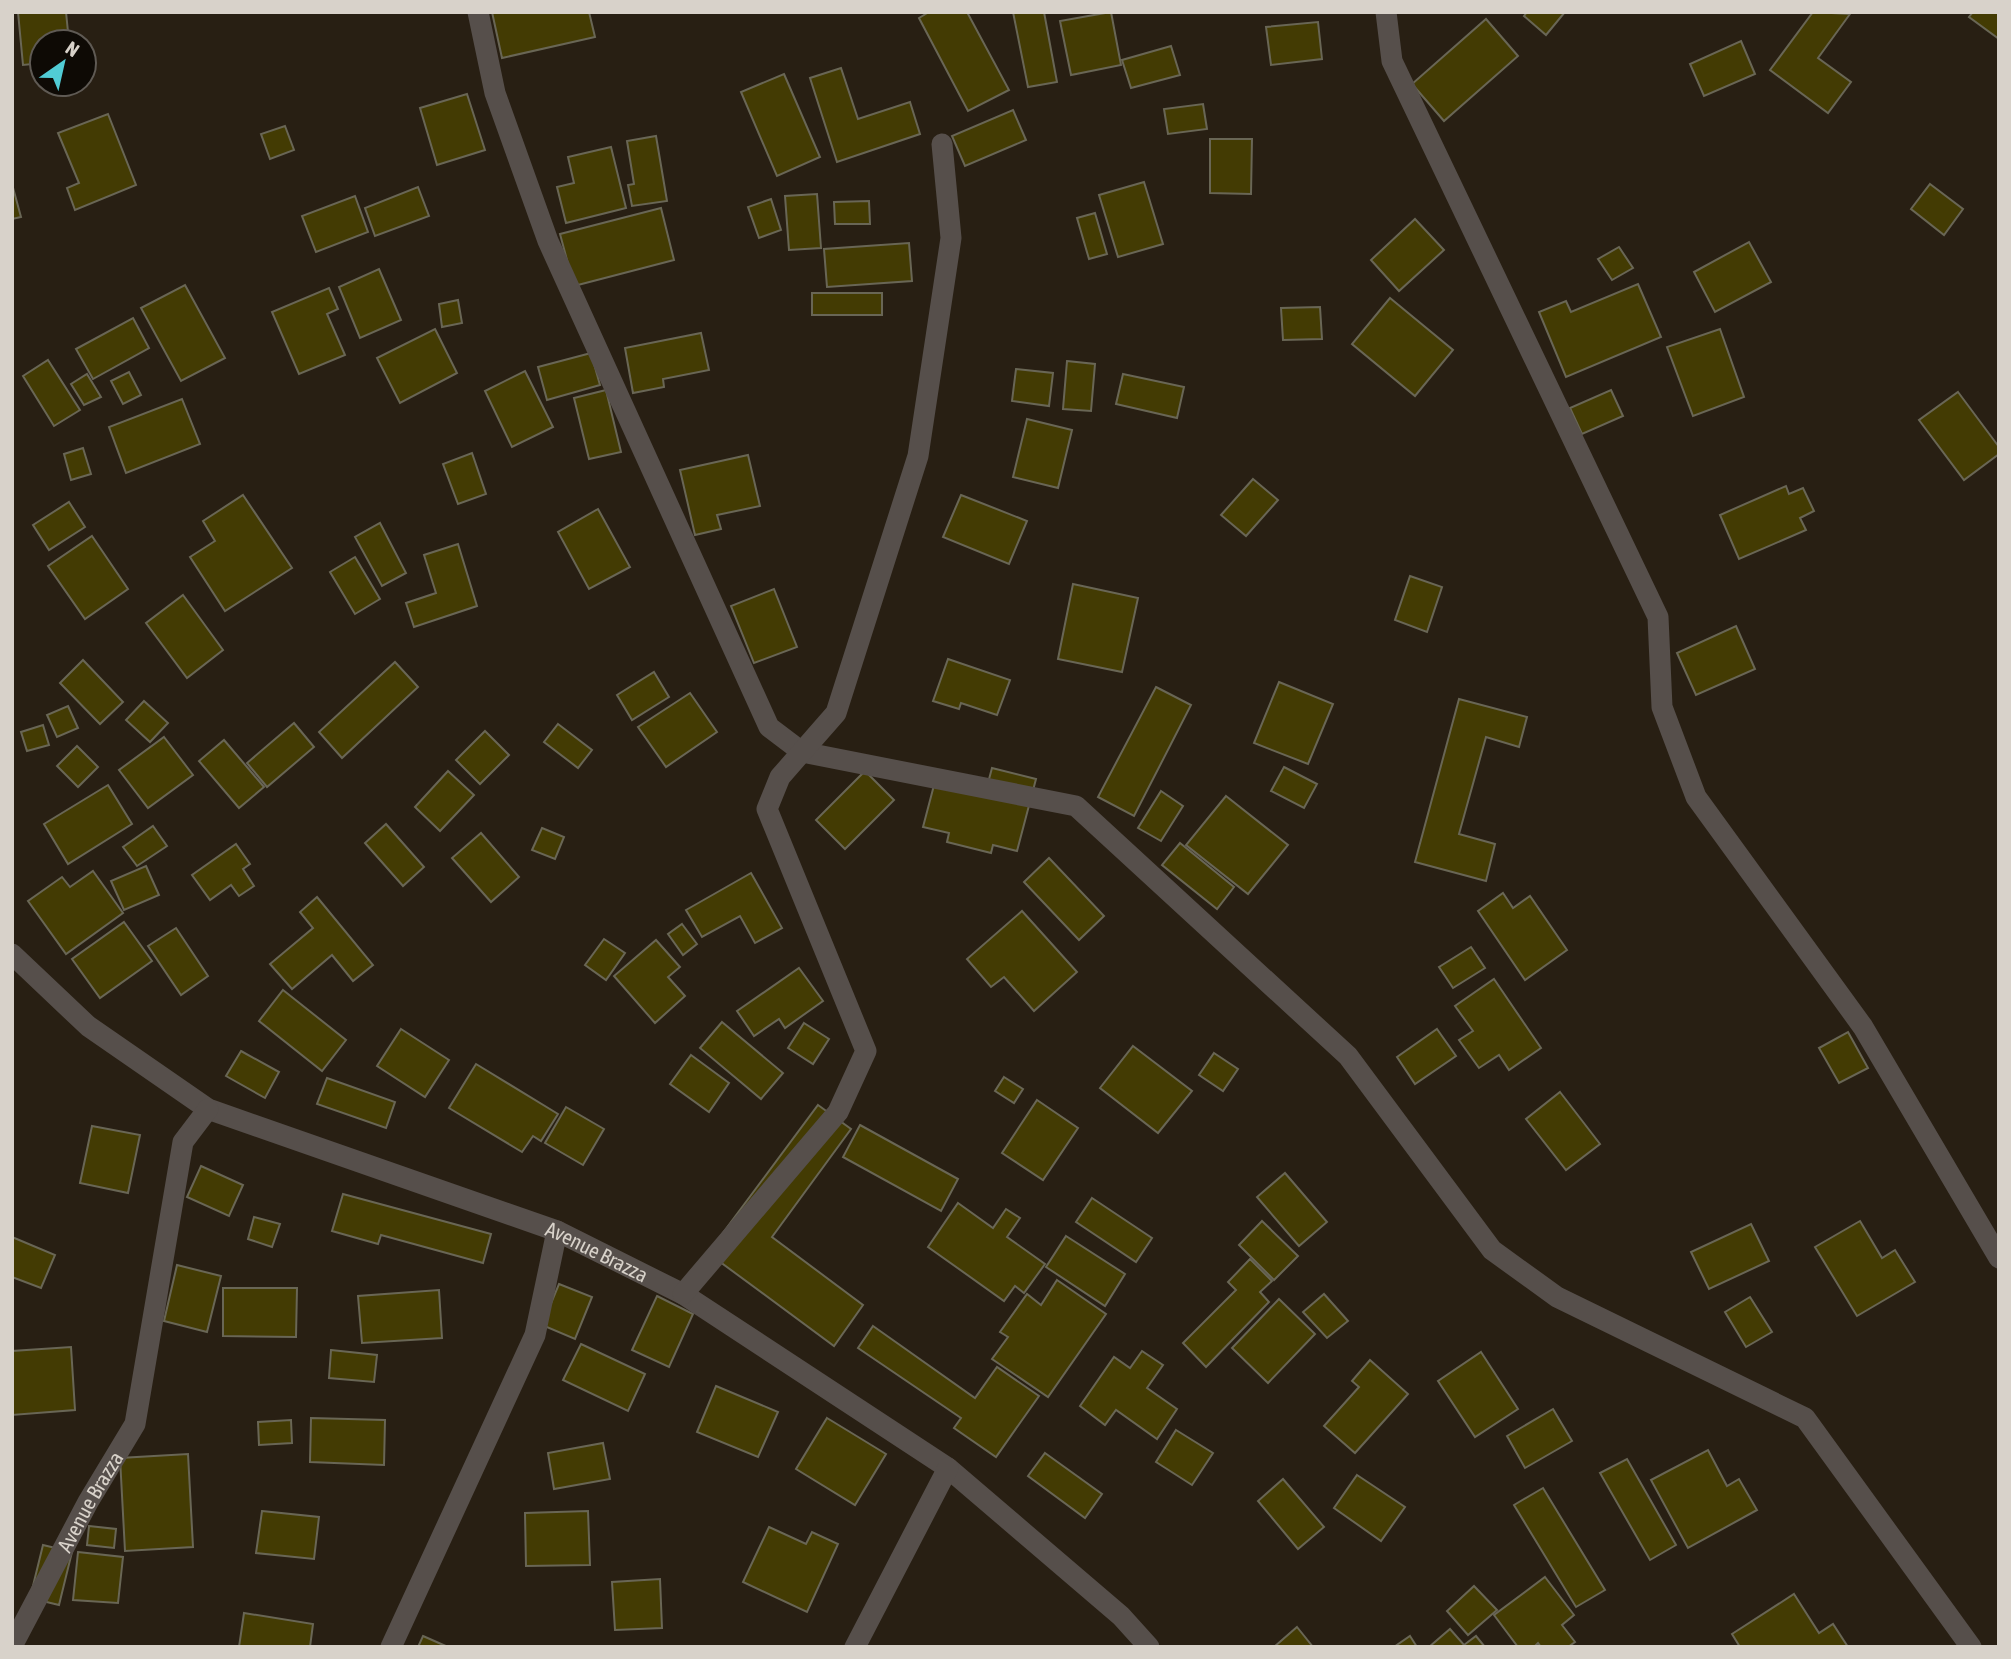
<svg xmlns="http://www.w3.org/2000/svg" width="2011" height="1659" font-family="'Asap Condensed',sans-serif">
	<style>
		.building { fill: #433b03; stroke: #696655; stroke-width: 2 }
		.lines { fill: none; stroke-linecap: round; stroke-linejoin: round }
		.street { stroke: #564f4b; stroke-width: 21 }
		.labels { text-anchor: middle; dominant-baseline: central; stroke-width: 7; stroke-linejoin: round; paint-order: stroke }
		.street-label { font-size: 21px; fill: #d8d2ca; stroke: #0e0a05 }
	</style>
	<rect width="100%" height="100%" fill="#281f13"/>
	<g class="building">
		<polygon points="18,12 66,12 69,42 42,42 42,63 23,65"/>
		<polygon points="492,12 589,12 595,37 502,58"/>
		<polygon points="929,12 967,12 1009,90 968,111 919,18"/>
		<polygon points="1013,12 1044,12 1057,82 1028,87"/>
		<polygon points="1111,12 1121,65 1071,75 1060,21"/>
		<polygon points="1527,12 1565,12 1546,35 1524,16"/>
		<polygon points="1813,12 1850,14 1818,58 1851,82 1828,113 1770,70"/>
		<polygon points="1973,12 1999,12 1999,39 1969,17"/>
		<polygon points="1486,19 1518,56 1444,121 1412,84"/>
		<polygon points="1318,22 1322,59 1271,65 1266,27"/>
		<polygon points="1741,41 1755,74 1704,96 1690,64"/>
		<polygon points="1171,46 1180,75 1131,88 1122,60"/>
		<polygon points="841,68 858,119 910,102 920,134 837,162 810,78"/>
		<polygon points="784,74 820,157 777,176 741,92"/>
		<polygon points="467,94 485,150 437,165 420,108"/>
		<polygon points="1203,104 1207,129 1168,134 1164,109"/>
		<polygon points="1013,110 1026,140 965,166 952,136"/>
		<polygon points="108,114 136,185 75,210 67,188 79,183 58,133"/>
		<polygon points="285,126 294,150 270,159 261,134"/>
		<polygon points="656,136 667,201 632,206 628,185 634,184 627,141"/>
		<polygon points="1210,139 1252,139 1251,194 1210,193"/>
		<polygon points="611,147 626,208 566,223 557,187 574,183 568,157"/>
		<polygon points="1144,182 1163,244 1118,257 1099,195"/>
		<polygon points="12,184 21,217 12,219"/>
		<polygon points="1930,184 1963,209 1944,235 1911,209"/>
		<polygon points="418,187 429,216 375,236 365,208"/>
		<polygon points="817,194 821,248 789,250 785,196"/>
		<polygon points="355,196 368,232 316,252 302,216"/>
		<polygon points="771,199 781,230 759,238 748,207"/>
		<polygon points="869,201 870,224 835,224 834,202"/>
		<polygon points="661,208 674,260 574,286 560,234"/>
		<polygon points="1095,213 1107,254 1089,259 1077,218"/>
		<polygon points="1415,219 1444,250 1399,291 1371,260"/>
		<polygon points="1749,242 1771,282 1715,312 1694,272"/>
		<polygon points="909,243 912,281 827,287 824,249"/>
		<polygon points="1619,247 1633,268 1612,280 1598,259"/>
		<polygon points="379,269 401,320 360,338 339,287"/>
		<polygon points="1638,284 1661,337 1566,377 1539,312 1566,301 1571,312"/>
		<polygon points="185,285 225,358 181,381 141,308"/>
		<polygon points="329,288 338,309 327,314 345,355 299,374 272,312"/>
		<rect x="812" y="293" width="70" height="22"/>
		<polygon points="1390,298 1453,350 1415,396 1352,344"/>
		<polygon points="458,300 462,323 442,327 439,304"/>
		<polygon points="1320,307 1322,339 1283,340 1281,308"/>
		<polygon points="133,318 149,348 93,379 76,349"/>
		<polygon points="435,329 457,373 400,403 377,358"/>
		<polygon points="1720,329 1744,397 1693,416 1667,347"/>
		<polygon points="701,333 709,370 663,379 664,387 633,393 625,348"/>
		<polygon points="591,353 600,385 547,400 538,367"/>
		<polygon points="48,360 80,410 54,426 23,376"/>
		<polygon points="1067,361 1095,364 1091,411 1063,409"/>
		<polygon points="1016,369 1053,373 1049,406 1012,401"/>
		<polygon points="525,371 553,427 512,447 485,391"/>
		<polygon points="129,372 141,395 123,404 111,381"/>
		<polygon points="87,374 101,397 84,405 71,384"/>
		<polygon points="1123,374 1184,387 1177,418 1116,404"/>
		<polygon points="606,390 621,452 589,459 574,398"/>
		<polygon points="1611,390 1623,416 1582,434 1570,408"/>
		<polygon points="1958,392 1999,447 1999,454 1964,480 1919,420"/>
		<polygon points="182,399 200,444 126,473 109,427"/>
		<polygon points="1027,419 1072,430 1058,488 1013,477"/>
		<polygon points="83,448 91,474 71,480 64,454"/>
		<polygon points="472,453 486,494 458,504 443,464"/>
		<polygon points="748,455 760,506 717,515 721,529 695,535 680,470"/>
		<polygon points="1253,479 1278,500 1246,536 1221,515"/>
		<polygon points="1786,486 1789,494 1803,488 1814,511 1800,518 1806,530 1739,559 1720,515"/>
		<polygon points="243,495 292,568 225,611 190,557 215,541 203,521"/>
		<polygon points="961,495 1027,521 1009,564 943,537"/>
		<polygon points="69,502 85,527 49,550 33,525"/>
		<polygon points="598,509 630,567 589,589 558,532"/>
		<polygon points="380,523 406,573 382,586 355,537"/>
		<polygon points="92,536 128,589 85,619 48,566"/>
		<polygon points="458,544 477,606 414,627 406,603 436,593 424,555"/>
		<polygon points="355,557 380,599 355,614 330,572"/>
		<polygon points="1410,576 1442,587 1427,632 1395,620"/>
		<polygon points="1073,584 1138,598 1122,672 1058,659"/>
		<polygon points="774,589 797,647 754,663 731,606"/>
		<polygon points="183,595 223,650 187,678 146,623"/>
		<polygon points="1736,626 1755,669 1696,695 1677,653"/>
		<polygon points="948,659 1010,680 997,715 961,703 959,709 933,701"/>
		<polygon points="83,660 123,702 100,724 60,683"/>
		<polygon points="395,662 418,687 342,758 319,732"/>
		<polygon points="654,672 669,697 632,720 617,695"/>
		<polygon points="1279,682 1333,704 1308,764 1254,743"/>
		<polygon points="1156,687 1191,705 1134,816 1098,797"/>
		<polygon points="690,693 717,732 666,767 638,727"/>
		<polygon points="1459,699 1527,717 1519,747 1486,737 1459,834 1495,844 1486,881 1415,862"/>
		<polygon points="144,701 168,723 150,742 126,720"/>
		<polygon points="68,706 78,728 57,737 47,715"/>
		<polygon points="294,723 314,747 267,787 247,763"/>
		<polygon points="558,724 592,750 578,768 544,742"/>
		<polygon points="43,725 49,745 27,751 21,732"/>
		<polygon points="485,731 509,755 480,784 456,760"/>
		<polygon points="164,737 193,775 148,808 119,770"/>
		<polygon points="224,740 264,787 239,808 199,761"/>
		<polygon points="77,746 98,767 78,787 57,766"/>
		<polygon points="1284,767 1317,784 1304,808 1271,791"/>
		<polygon points="992,768 1036,779 1017,851 993,845 991,853 947,842 949,833 923,827 938,770 988,783"/>
		<polygon points="448,771 474,795 440,831 415,807"/>
		<polygon points="865,771 894,800 845,849 816,820"/>
		<polygon points="108,785 132,824 68,864 44,824"/>
		<polygon points="1161,791 1183,806 1161,841 1138,828"/>
		<polygon points="1226,796 1288,845 1248,894 1186,845"/>
		<polygon points="386,824 424,867 403,886 365,843"/>
		<polygon points="153,826 167,846 137,866 123,847"/>
		<polygon points="542,828 564,837 555,859 532,850"/>
		<polygon points="481,833 519,877 491,902 452,858"/>
		<polygon points="1180,843 1234,887 1217,909 1162,865"/>
		<polygon points="236,844 250,864 243,869 254,886 239,896 231,885 210,900 192,875"/>
		<polygon points="1049,858 1104,916 1079,940 1024,882"/>
		<polygon points="146,866 159,895 124,910 111,881"/>
		<polygon points="93,871 123,913 66,954 28,901 62,877 70,887"/>
		<polygon points="751,873 782,928 755,943 740,916 702,937 686,910"/>
		<polygon points="1503,893 1513,908 1530,896 1567,950 1525,980 1478,911"/>
		<polygon points="317,897 373,965 353,981 332,955 292,989 270,964 313,928 300,912"/>
		<polygon points="1022,911 1077,972 1034,1011 1004,977 991,987 967,959"/>
		<polygon points="124,922 152,961 100,998 72,959"/>
		<polygon points="682,924 697,944 683,955 668,934"/>
		<polygon points="176,928 208,976 181,995 148,946"/>
		<polygon points="604,939 625,953 606,980 585,965"/>
		<polygon points="656,940 680,967 668,977 685,996 655,1023 614,976"/>
		<polygon points="1471,947 1485,968 1453,988 1439,967"/>
		<polygon points="799,968 823,1001 785,1028 779,1019 754,1036 737,1011"/>
		<polygon points="1494,979 1541,1048 1509,1070 1499,1055 1479,1068 1459,1040 1473,1031 1455,1006"/>
		<polygon points="283,990 346,1040 322,1071 259,1021"/>
		<polygon points="722,1022 783,1073 761,1099 700,1048"/>
		<polygon points="804,1023 829,1039 813,1064 788,1048"/>
		<polygon points="401,1029 449,1060 425,1097 377,1066"/>
		<polygon points="1437,1029 1456,1056 1415,1084 1397,1057"/>
		<polygon points="1848,1032 1868,1068 1839,1083 1819,1048"/>
		<polygon points="1133,1046 1192,1091 1158,1133 1100,1088"/>
		<polygon points="241,1051 279,1072 265,1098 226,1076"/>
		<polygon points="1214,1053 1238,1069 1223,1091 1199,1075"/>
		<polygon points="691,1055 729,1083 709,1112 670,1084"/>
		<polygon points="476,1064 558,1114 541,1141 533,1136 522,1152 449,1108"/>
		<polygon points="1004,1077 1023,1089 1014,1103 995,1091"/>
		<polygon points="327,1078 395,1102 386,1128 317,1104"/>
		<polygon points="1560,1092 1600,1144 1566,1170 1526,1119"/>
		<polygon points="1037,1100 1078,1128 1043,1180 1002,1153"/>
		<polygon points="818,1105 851,1129 772,1237 863,1305 834,1346 708,1253"/>
		<polygon points="566,1107 604,1129 583,1165 545,1143"/>
		<polygon points="860,1125 958,1179 941,1211 843,1157"/>
		<polygon points="92,1126 140,1135 128,1193 80,1183"/>
		<polygon points="201,1166 243,1185 229,1216 187,1197"/>
		<polygon points="1285,1173 1327,1222 1299,1246 1257,1197"/>
		<polygon points="343,1194 491,1234 483,1263 381,1235 378,1244 332,1231"/>
		<polygon points="1092,1198 1152,1238 1136,1262 1076,1222"/>
		<polygon points="958,1203 993,1228 1006,1209 1020,1218 1007,1237 1045,1264 1024,1293 1015,1286 1004,1301 928,1247"/>
		<polygon points="254,1217 280,1224 272,1247 248,1239"/>
		<polygon points="1262,1221 1298,1256 1274,1280 1239,1245"/>
		<polygon points="1860,1221 1882,1258 1895,1250 1915,1282 1857,1316 1815,1247"/>
		<polygon points="1751,1224 1769,1261 1709,1289 1691,1252"/>
		<polygon points="1066,1236 1125,1274 1105,1306 1046,1267"/>
		<polygon points="12,1237 55,1255 41,1288 12,1277"/>
		<polygon points="1250,1259 1272,1281 1260,1292 1269,1302 1206,1367 1183,1343 1236,1290 1228,1282"/>
		<polygon points="177,1265 221,1276 207,1332 164,1321"/>
		<polygon points="1057,1280 1106,1314 1048,1397 992,1359 1008,1337 1000,1332 1027,1294 1041,1305"/>
		<polygon points="559,1284 592,1297 575,1339 542,1325"/>
		<polygon points="223,1288 297,1288 296,1337 223,1336"/>
		<polygon points="439,1290 442,1338 362,1343 358,1296"/>
		<polygon points="1324,1294 1348,1321 1327,1338 1303,1312"/>
		<polygon points="657,1296 693,1314 669,1367 632,1350"/>
		<polygon points="1750,1297 1772,1332 1746,1347 1725,1312"/>
		<polygon points="1279,1299 1315,1334 1268,1383 1232,1348"/>
		<polygon points="873,1326 975,1398 997,1367 1039,1396 996,1457 954,1428 961,1418 858,1348"/>
		<polygon points="581,1344 645,1374 628,1411 563,1380"/>
		<polygon points="71,1347 75,1410 12,1415 12,1351"/>
		<polygon points="331,1350 377,1355 374,1382 329,1378"/>
		<polygon points="1142,1351 1163,1365 1147,1388 1177,1409 1157,1439 1116,1410 1105,1425 1080,1406 1114,1357 1130,1368"/>
		<polygon points="1481,1352 1518,1409 1475,1437 1438,1381"/>
		<polygon points="1370,1360 1408,1394 1355,1453 1324,1426 1359,1387 1352,1381"/>
		<polygon points="716,1386 778,1412 758,1457 697,1432"/>
		<polygon points="1553,1409 1572,1441 1525,1468 1507,1436"/>
		<polygon points="311,1418 385,1420 384,1465 310,1462"/>
		<polygon points="827,1418 886,1454 855,1505 796,1469"/>
		<polygon points="291,1420 292,1443 259,1445 258,1422"/>
		<polygon points="1176,1430 1213,1453 1192,1485 1156,1462"/>
		<polygon points="603,1443 610,1479 554,1489 548,1453"/>
		<polygon points="1708,1450 1727,1486 1739,1479 1757,1510 1688,1548 1651,1480"/>
		<polygon points="1045,1453 1102,1494 1085,1518 1028,1476"/>
		<polygon points="188,1454 193,1547 125,1551 120,1458"/>
		<polygon points="1627,1459 1676,1545 1650,1560 1600,1473"/>
		<polygon points="1357,1475 1405,1507 1381,1541 1334,1508"/>
		<polygon points="1283,1479 1324,1527 1298,1549 1258,1501"/>
		<polygon points="1543,1488 1605,1590 1576,1607 1514,1505"/>
		<polygon points="262,1511 319,1517 314,1559 256,1553"/>
		<polygon points="588,1511 590,1565 526,1566 525,1513"/>
		<polygon points="89,1526 116,1529 114,1548 87,1545"/>
		<polygon points="769,1527 806,1544 812,1532 838,1544 807,1612 743,1582"/>
		<polygon points="43,1545 72,1552 59,1605 30,1598"/>
		<polygon points="78,1552 123,1557 118,1603 73,1600"/>
		<polygon points="1545,1577 1574,1615 1562,1625 1575,1642 1568,1647 1541,1647 1538,1643 1534,1647 1518,1647 1494,1615"/>
		<polygon points="660,1579 662,1628 615,1630 612,1582"/>
		<polygon points="1474,1586 1497,1610 1468,1635 1447,1611"/>
		<polygon points="1794,1594 1819,1633 1833,1624 1848,1647 1740,1647 1732,1634"/>
		<polygon points="244,1613 313,1624 310,1647 239,1647"/>
		<polygon points="1297,1627 1313,1647 1274,1647"/>
		<polygon points="1450,1629 1464,1645 1476,1636 1485,1647 1429,1647"/>
		<polygon points="423,1636 448,1647 418,1647"/>
		<polygon points="1410,1636 1417,1647 1394,1647"/>
	</g>
	<g class="lines">
		<g class="street">
			<polyline points="478,12 495,93 548,241 769,727 802,752 1076,806 1348,1056 1492,1250 1557,1297 1805,1418 1971,1647"/>
			<polyline points="1386,12 1392,61 1658,617 1662,707 1696,797 1863,1027 1999,1258"/>
			<path id="s1" d="M12,954l76,72 120,83 349,122 126,63 265,174 173,148 28,31"/>
			<polyline points="683,1294 838,1112 866,1051 767,809 780,777 836,713 918,456 951,238 942,144"/>
			<path id="s2" d="M12,1646l76,-144 47,-78 48,-282 25,-33"/>
			<polyline points="391,1647 535,1335 557,1231"/>
			<polyline points="855,1647 948,1468"/>
		</g>
	</g>
	<g class="labels">
		<g class="street-label">
			<text stroke="none"><textPath href="#s1" startOffset="665">Avenue Brazza</textPath></text>
			<text stroke="none"><textPath href="#s2" startOffset="164">Avenue Brazza</textPath></text>
		</g>
	</g>
	<rect width="2011" height="1659" fill="none" stroke="#d8d2ca" stroke-width="28"/>
	<g transform="translate(63 63) rotate(34)"><circle r="33" fill="#0e0a05" stroke="#5f5a54" stroke-width="2"/>
	<path d="M0-5L12 26L0 18L-12 26Z" fill="#51ccd5"/>
	<text y="-10" font-size="19" font-weight="bold" text-anchor="middle" fill="#d8d2ca">N</text>
	</g>
</svg>
